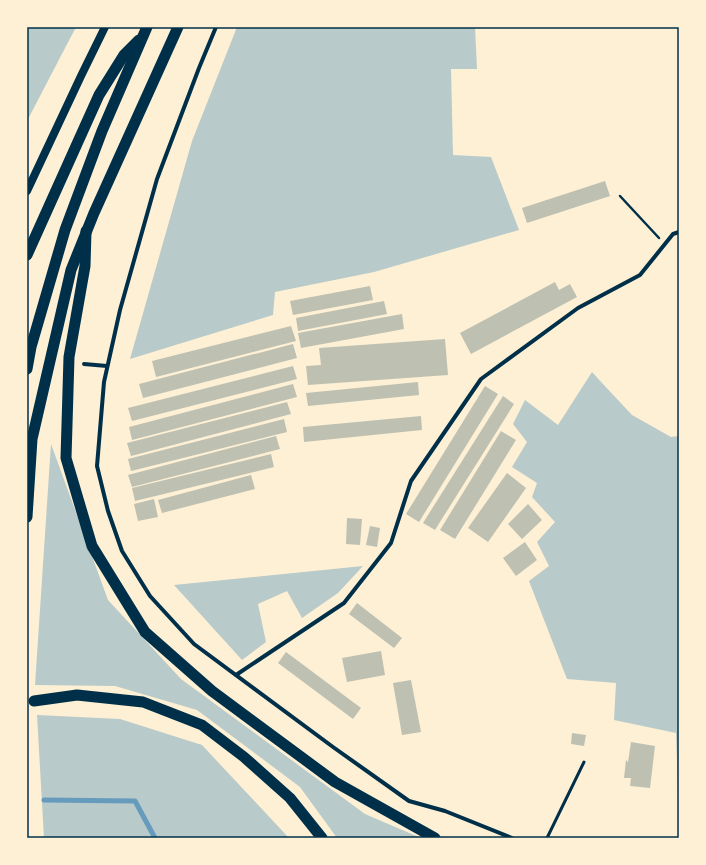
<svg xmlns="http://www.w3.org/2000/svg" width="706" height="865" font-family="Helvetica,sans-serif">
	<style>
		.green { fill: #b9caca }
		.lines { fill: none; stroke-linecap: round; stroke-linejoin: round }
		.stream { stroke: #669bbc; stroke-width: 5 }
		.building { fill: #bec0b2 }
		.path { stroke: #003049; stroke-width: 2.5 }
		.service { stroke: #003049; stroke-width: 3 }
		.minor { stroke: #003049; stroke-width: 4 }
		.secondary { stroke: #003049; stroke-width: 8 }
		.trunk { stroke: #003049; stroke-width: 11 }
		.neatline { fill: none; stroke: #003049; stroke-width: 1.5 }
	</style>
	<rect width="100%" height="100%" fill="#fdf0d5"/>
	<g class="green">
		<polygon points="27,27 76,27 27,121"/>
		<polygon points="237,27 475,27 477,69 451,69 453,155 491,157 519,230 374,272 275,292 273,315 130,359 192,141"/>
		<polygon points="592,372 602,383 632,415 671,437 679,436 679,823 676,733 614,720 616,683 567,679 529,581 549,566 537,542 555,522 532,497 537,483 512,467 527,442 513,424 525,400 558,425"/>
		<polygon points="51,444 108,600 181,679 365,814 421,838 337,838 300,787 197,710 115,686 35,685"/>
		<polygon points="363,566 338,593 302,618 287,591 258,604 266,642 242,660 174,585"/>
		<polygon points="37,715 120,719 202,745 289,838 44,838"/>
	</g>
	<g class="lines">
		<polyline class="stream" points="44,800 135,801 155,838"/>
	</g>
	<g class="building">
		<polygon points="605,181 610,196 527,223 522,208"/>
		<polygon points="555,282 559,290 570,284 577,297 471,354 460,333"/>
		<polygon points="370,286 373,300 293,315 290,301"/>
		<polygon points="384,301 387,314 298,331 296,318"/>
		<polygon points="402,314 404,329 301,348 298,333"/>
		<polygon points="291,326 296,341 156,377 152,361"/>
		<polygon points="445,339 448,375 308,385 306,366 321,365 319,348"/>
		<polygon points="293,344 297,358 143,398 139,384"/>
		<polygon points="293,366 297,379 132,421 128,408"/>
		<polygon points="418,382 419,395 308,406 306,393"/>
		<polygon points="293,384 297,397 132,440 129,427"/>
		<polygon points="485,386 498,394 419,522 406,514"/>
		<polygon points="503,396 514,404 435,530 423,523"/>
		<polygon points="287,402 291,414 131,456 127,443"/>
		<polygon points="421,416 422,430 304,442 303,427"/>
		<polygon points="284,419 287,432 131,471 128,459"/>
		<polygon points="501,431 516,440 455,539 440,530"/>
		<polygon points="276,436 280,449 132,487 128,475"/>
		<polygon points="271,454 274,467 135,501 132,488"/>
		<polygon points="507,473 526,488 488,542 468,528"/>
		<polygon points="251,475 255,489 162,513 158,500"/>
		<polygon points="154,499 158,517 138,521 134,504"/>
		<polygon points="528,504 542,520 522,539 508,524"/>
		<polygon points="347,518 362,519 360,545 346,544"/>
		<polygon points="370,526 380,528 377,547 366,545"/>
		<polygon points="525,542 537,560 516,576 503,558"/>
		<polygon points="357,603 402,638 394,648 349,614"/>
		<polygon points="381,651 385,675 347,682 342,658"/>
		<polygon points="286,652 361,708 353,719 278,663"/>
		<polygon points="411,680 421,732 402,735 393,683"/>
		<polygon points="572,733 586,735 584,746 571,744"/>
		<polygon points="631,742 655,746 650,788 630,786 631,778 624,778 626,760 628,762"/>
	</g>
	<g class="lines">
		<polyline class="path" points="620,196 659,238"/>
		<polyline class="service" points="547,838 584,762"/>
		<g class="minor">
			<polyline points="216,27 199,68 157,179 120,310 104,382 97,466 108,511 122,551 150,596 194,644 333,747 409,801 445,811 512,838"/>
			<polyline points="84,364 107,366"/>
			<polyline points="236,675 344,603 391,543 411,481 481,379 578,308 640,275 673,234 679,232"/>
		</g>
		<polyline class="secondary" points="27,191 81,76 105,27"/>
		<g class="trunk">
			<polyline points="86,231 85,266 69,357 66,458 92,546 145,632 212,691 335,782 435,838"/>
			<polyline points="27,255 99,95 124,55 139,40"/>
			<polyline points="27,369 31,347 65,230 102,131 147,27"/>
			<polyline points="27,517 32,439 71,270 94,213 178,27"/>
			<polyline points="34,701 77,695 143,702 202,725 244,757 290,798 322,838"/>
		</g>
	</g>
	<rect width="706" height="865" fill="none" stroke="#fdf0d5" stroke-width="56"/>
	<rect x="28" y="28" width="650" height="809" class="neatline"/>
</svg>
